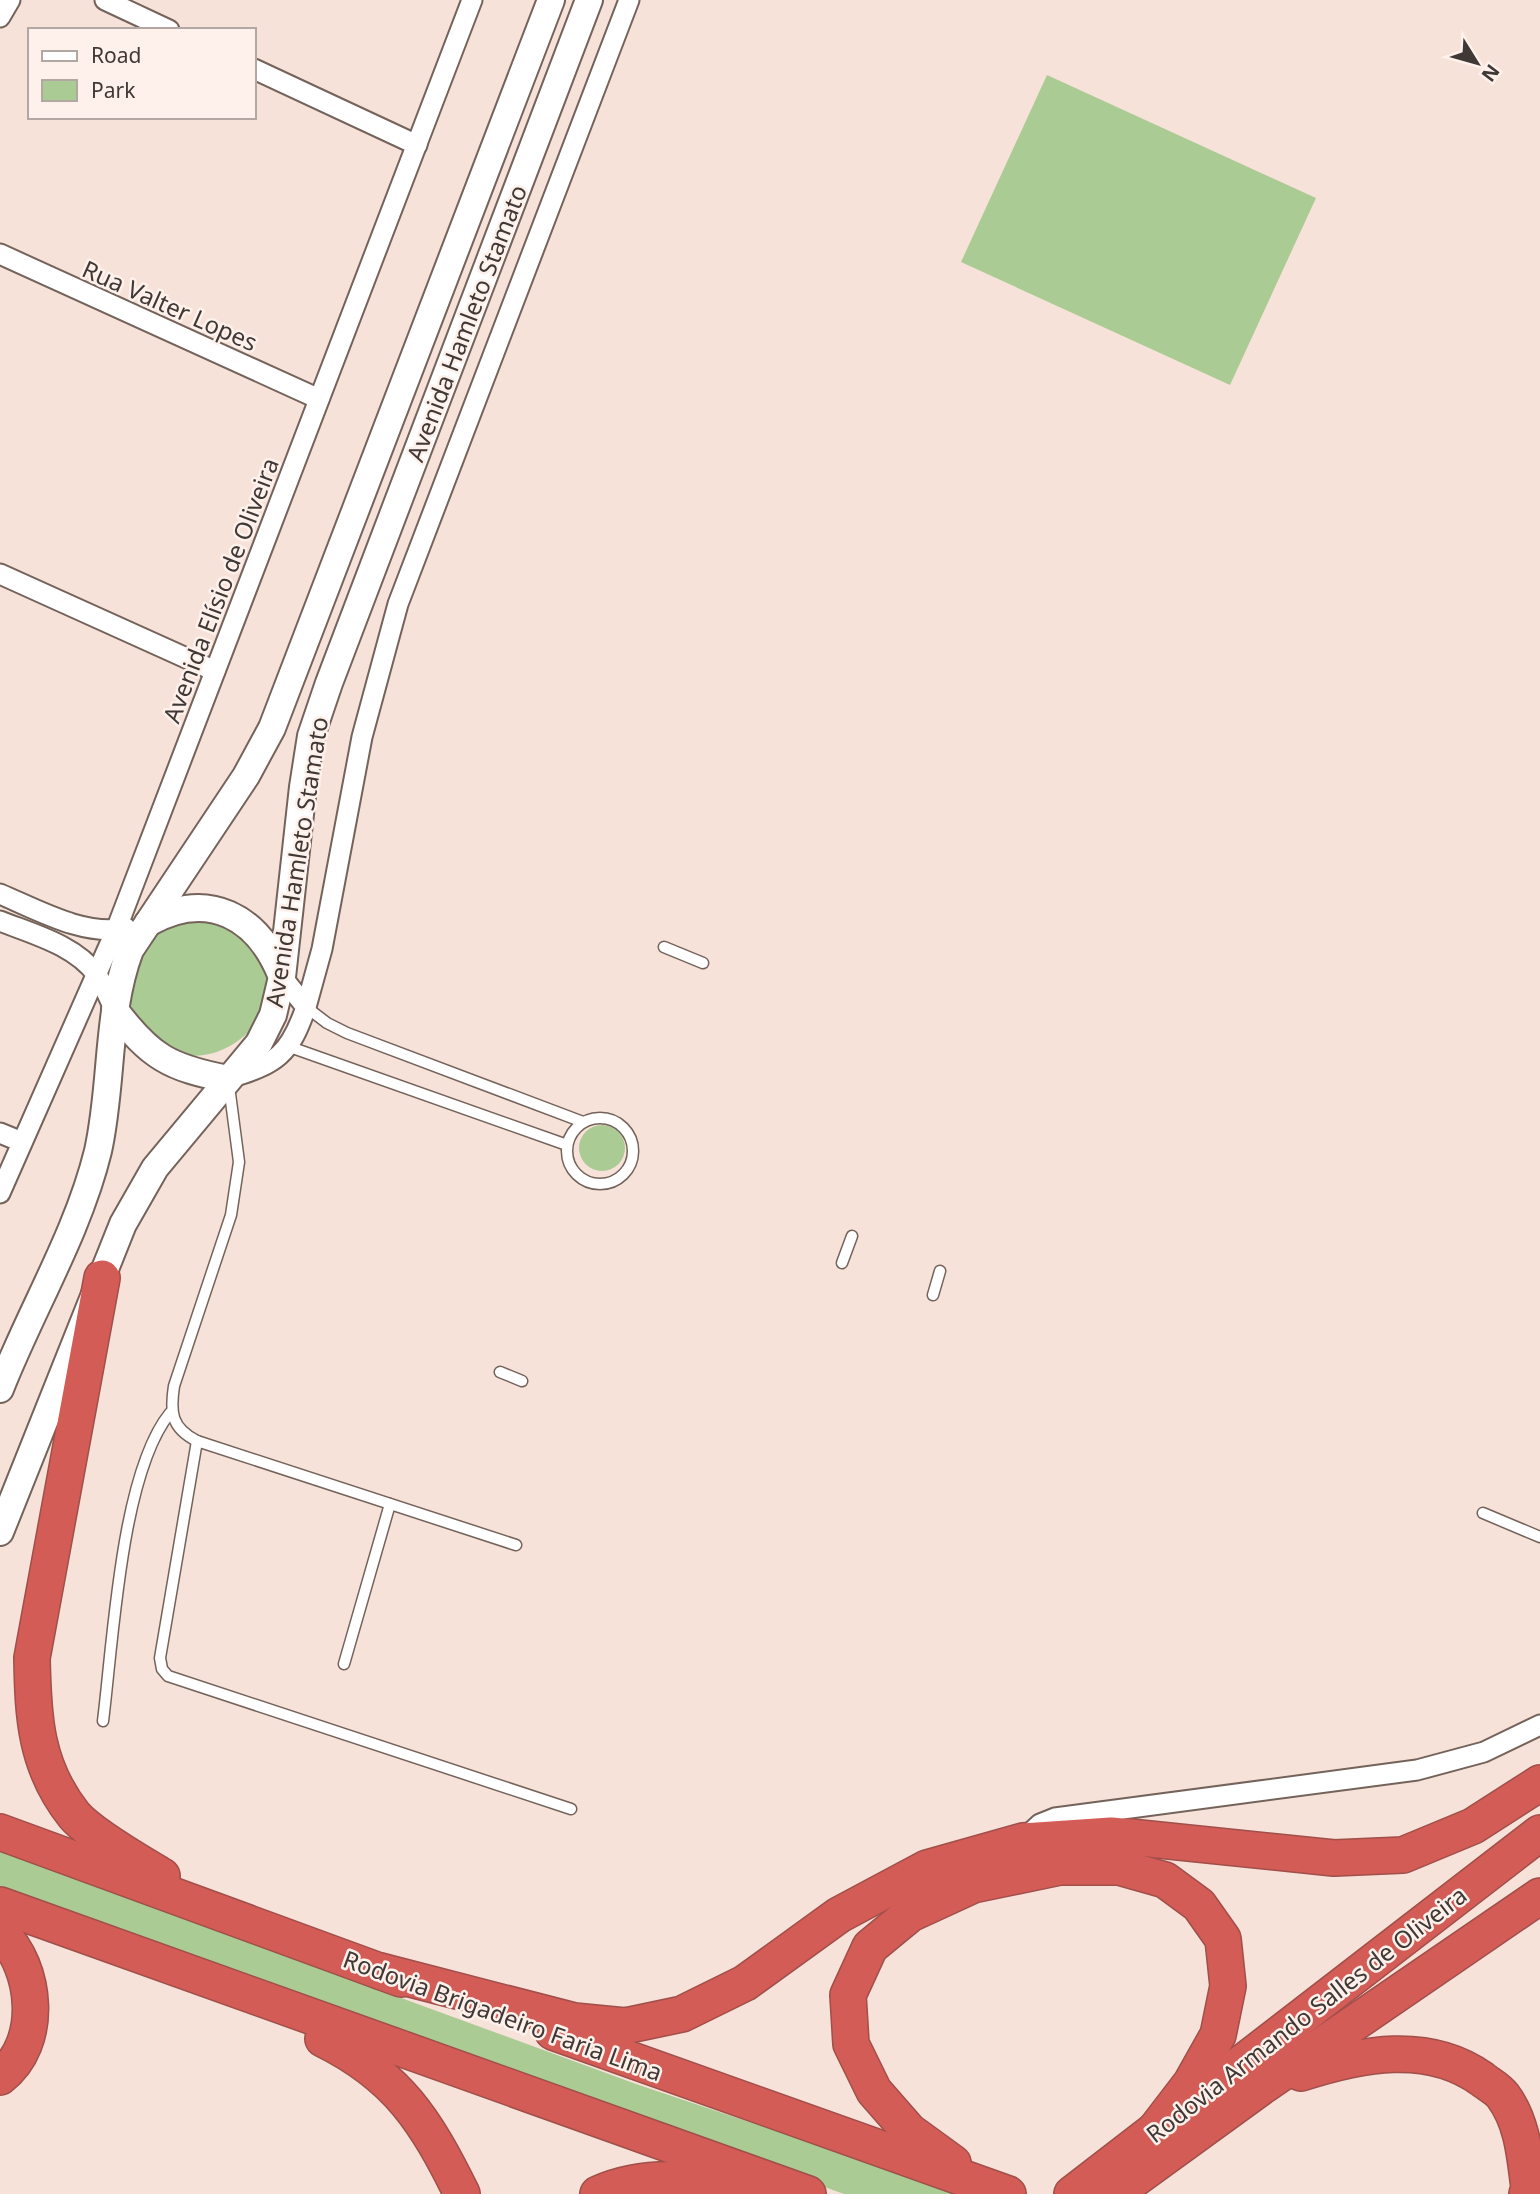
<svg xmlns="http://www.w3.org/2000/svg" width="1540" height="2194" font-family="'Noto Sans',sans-serif">
	<style>
		.green { fill: #abcb94 }
		.lines { fill: none; stroke-linecap: round; stroke-linejoin: round }
		.lane-casing { stroke: #74635b; stroke-width: 13 }
		.street-casing { stroke: #74635b; stroke-width: 23 }
		.secondary-casing { stroke: #74635b; stroke-width: 30 }
		.highway-casing { stroke: #a04f4a; stroke-width: 38 }
		.lane { stroke: #fff; stroke-width: 10 }
		.street { stroke: #fff; stroke-width: 19 }
		.secondary { stroke: #fff; stroke-width: 26 }
		.highway { stroke: #d35c56; stroke-width: 35 }
		.labels { text-anchor: middle; dominant-baseline: central; stroke-width: 5; stroke-linejoin: round; paint-order: stroke }
		.street-label { font-size: 24px; fill: #403834; stroke: #fef1ec }
	</style>
	<rect width="100%" height="100%" fill="#f7e2d9"/>
	<g class="green">
		<polygon points="1047,75 1316,198 1230,385 961,262"/>
		<path d="M220,917c21,11 25,15 36,36 4,7 11,16 12,24 9,52 -61,101 -106,68 -6,-5 -12,-14 -18,-20 -33,-36 -8,-65 13,-99z"/>
		<circle cx="602" cy="1148" r="23"/>
		<polygon points="0,1851 636,2084 964,2194 844,2194 0,1893"/>
	</g>
	<g class="lines">
		<defs>
			<g id="lane">
				<polyline points="664,947 703,963"/>
				<polyline points="306,1007 327,1023 347,1033 583,1122"/>
				<polyline points="290,1047 567,1145"/>
				<path d="M229,1086l10,76 -8,53 -57,171c-4,26 -3,42 23,55l319,104"/>
				<circle cx="600" cy="1151" r="33"/>
				<polyline points="842,1263 852,1236"/>
				<polyline points="933,1295 940,1271"/>
				<polyline points="500,1372 522,1381"/>
				<polyline points="197,1441 160,1658 162,1669 168,1676 571,1809"/>
				<polyline points="1483,1513 1540,1537"/>
				<polyline points="344,1664 390,1504"/>
				<path d="M103,1721c10,-79 18,-248 67,-308"/>
			</g>
			<g id="street">
				<polyline points="105,0 169,30"/>
				<polyline points="0,17 10,0"/>
				<polyline points="254,69 417,145"/>
				<polyline points="0,254 319,399"/>
				<polyline points="0,574 215,671"/>
				<path d="M0,894c38,16 85,43 126,34"/>
				<path d="M0,921c33,13 75,24 97,54 7,10 12,24 18,35"/>
				<polyline points="306,1007 322,949 362,737 398,604 629,0"/>
				<path d="M229,1078c48,-14 61,-24 77,-71l-24,-30"/>
				<polyline points="0,1133 22,1142"/>
				<polyline points="0,1193 116,930 472,0"/>
				<polyline points="1027,1836 1040,1824 1055,1818 1417,1770 1484,1752 1540,1725"/>
			</g>
			<g id="secondary">
				<path d="M148,923c60,-34 110,-7 134,54"/>
				<path d="M115,1010c35,47 55,58 113,69"/>
				<path d="M0,1389c31,-79 78,-156 98,-238 15,-67 8,-137 32,-201l116,-174 26,-48 279,-728"/>
				<polyline points="0,1532 123,1224 155,1168 259,1043 273,1015 282,977 303,787 311,736 329,683 589,0"/>
			</g>
			<g id="highway">
				<path d="M102,1278l-70,380c1,58 3,108 42,157 17,20 65,47 88,61"/>
				<polyline points="0,1832 401,1979"/>
				<polyline points="0,1905 808,2194"/>
				<path d="M0,1932c37,36 44,111 0,145"/>
				<polyline points="380,1971 574,2021 625,2026 682,2014 745,1983 839,1915 927,1868 1023,1841 1111,1835 1334,1858 1403,1855 1473,1826 1540,1783"/>
				<polyline points="553,2032 1008,2194"/>
				<path d="M323,2039c75,37 103,82 139,155"/>
				<path d="M1301,2073c59,-19 127,-33 181,6 6,5 16,10 21,17 20,27 22,61 26,92l-2,6"/>
				<polyline points="953,2163 909,2131 874,2091 851,2044 848,1995 870,1947 910,1914 973,1885 1060,1867 1119,1867 1165,1880 1199,1905 1223,1939 1228,1986 1218,2035 1191,2083 1155,2130"/>
				<path d="M598,2194c47,-21 94,-15 143,-6"/>
				<polyline points="1072,2194 1540,1833"/>
				<polyline points="1114,2194 1264,2085 1540,1896"/>
			</g>
		</defs>
		<use href="#lane" class="lane-casing"/>
		<use href="#street" class="street-casing"/>
		<use href="#secondary" class="secondary-casing"/>
		<use href="#highway" class="highway-casing"/>
		<use href="#lane" class="lane"/>
		<use href="#street" class="street"/>
		<use href="#secondary" class="secondary"/>
		<use href="#highway" class="highway"/>
	</g>
	<g class="labels">
		<g class="street-label">
			<text transform="translate(170 305) rotate(24)">Rua Valter Lopes</text>
			<text transform="translate(466 323) rotate(-69)">Avenida Hamleto Stamato</text>
			<text transform="translate(220 590) rotate(-69)">Avenida Elísio de Oliveira</text>
			<text transform="translate(296 862) rotate(-81)">Avenida Hamleto Stamato</text>
			<text transform="translate(1306 2014) rotate(-38)">Rodovia Armando Salles de Oliveira</text>
			<text transform="translate(503 2015) rotate(20)">Rodovia Brigadeiro Faria Lima</text>
		</g>
	</g>
	<rect x="28" y="28" width="228" height="91" fill="#fef1ec" stroke="#b2a7a2" stroke-width="2"/>
	<rect x="42" y="51" width="35" height="10" fill="#ffffff" stroke="#b2a7a2" stroke-width="2"/>
	<text x="91" y="63" font-size="21" fill="#403834">Road</text>
	<rect x="42" y="80" width="35" height="21" fill="#abcb94" stroke="#b2a7a2" stroke-width="2"/>
	<text x="91" y="98" font-size="21" fill="#403834">Park</text>
	<g transform="translate(1477 63) rotate(127)" stroke="#fef1ec" stroke-width="5" paint-order="stroke">
	<path d="M0-5L12 26L0 18L-12 26Z" fill="#403834"/>
	<text y="-10" font-size="19" font-weight="bold" text-anchor="middle" fill="#403834">N</text>
	</g>
</svg>
